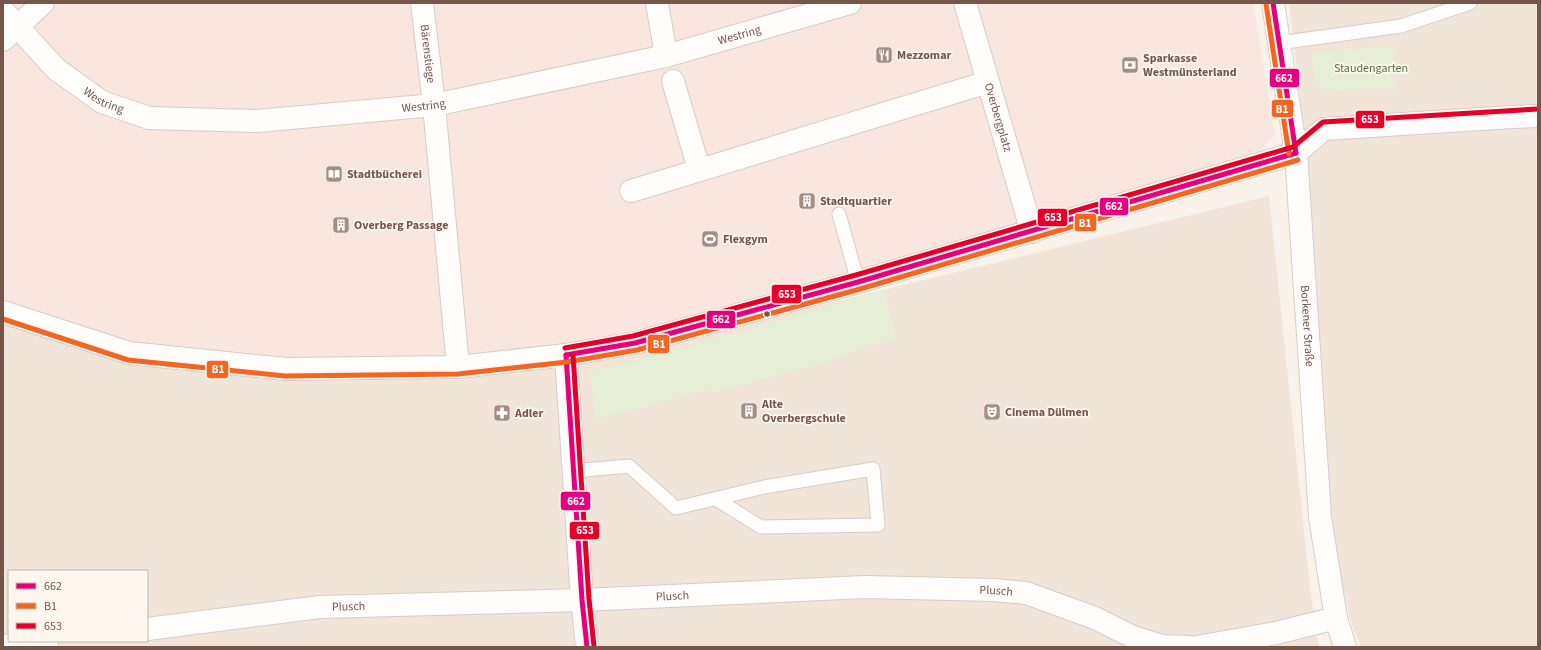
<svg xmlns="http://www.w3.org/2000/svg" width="1541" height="650" font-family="'Source Sans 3',sans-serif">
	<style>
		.residential { fill: #f1e4d8; fill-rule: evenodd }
		.commercial { fill: #f8e6df }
		.green { fill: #e6eed6 }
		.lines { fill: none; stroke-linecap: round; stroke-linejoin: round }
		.lane-casing { stroke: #d6cdc8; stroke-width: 15 }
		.street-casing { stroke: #d6cdc8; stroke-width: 24 }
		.secondary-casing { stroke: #d7cdc8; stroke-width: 24 }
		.lane { stroke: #fefdfc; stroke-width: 13 }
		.street { stroke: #fefdfc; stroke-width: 22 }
		.secondary { stroke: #fefdfc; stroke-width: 22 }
		.bus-1-casing { stroke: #fff6ed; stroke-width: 8 }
		.bus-2-casing { stroke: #fff6ed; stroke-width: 8 }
		.bus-3-casing { stroke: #fff6ed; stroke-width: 8 }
		.bus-1 { stroke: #e5007d; stroke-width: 5 }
		.bus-2 { stroke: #f26522; stroke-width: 5 }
		.bus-3 { stroke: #e4002b; stroke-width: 5 }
		.bus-dot { fill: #76564a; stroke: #fff6ed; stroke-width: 1.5 }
		.labels { text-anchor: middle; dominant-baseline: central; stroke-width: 3.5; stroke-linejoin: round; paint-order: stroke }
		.street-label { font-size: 12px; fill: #76564a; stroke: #fff6ed }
		.poi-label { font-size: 12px; font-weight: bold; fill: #76564a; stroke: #fff6ed; text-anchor: start }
		.park-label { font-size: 12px; fill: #54763f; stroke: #fff6ed }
		.line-badge { stroke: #fff6ed; stroke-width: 1.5 }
		.badge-label { font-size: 11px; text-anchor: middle; font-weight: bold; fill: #fff }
	</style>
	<rect width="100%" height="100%" fill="#f8f2eb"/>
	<g class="residential">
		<polygon points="1289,3 1538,3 1538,647 1361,647 1351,622 1333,542 1306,149"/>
		<path d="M1269,196l41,393 9,58h-1316v-327l630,31zM9,571h138v70h-138z"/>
	</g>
	<polygon class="commercial" points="3,3 1253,3 1275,135 1259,151 918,258 634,336 447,359 288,363 133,346 3,304"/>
	<g class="green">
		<polygon points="1393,45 1397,89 1332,91 1321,88 1314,79 1311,53"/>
		<polygon points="884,290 897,339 848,352 848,356 711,393 710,389 595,420 590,371 635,361"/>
	</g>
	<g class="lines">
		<defs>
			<g id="lane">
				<polyline points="1279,43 1401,26 1470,3"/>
				<polyline points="839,214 858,282"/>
				<polyline points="574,471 629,466 676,508 764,487 873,469 878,525 761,527 716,499"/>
			</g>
			<g id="street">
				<path id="s1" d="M422,3l12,102 24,262"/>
				<polyline points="657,3 666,56"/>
				<path id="s2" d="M965,3l67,229"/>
				<path id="s3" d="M3,11l53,58 46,33 47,16 108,3 177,-16 232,-49 184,-53"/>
				<polyline points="3,40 43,3"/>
				<polyline points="673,81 699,169"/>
				<polyline points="631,191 988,82"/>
				<polyline points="3,312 129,353 286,369 458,367 566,355 635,343 858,282 1296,153 1324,129 1512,117 1538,116"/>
				<polyline points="566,355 582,600 587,647"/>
				<path id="s4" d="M147,629l173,-22 262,-7 283,-13 129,3 32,3 69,25 38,19 29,9 27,1"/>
				<polyline points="3,646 47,641"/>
				<polyline points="1197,647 1276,633 1336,618"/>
			</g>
			<g id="secondary">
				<path id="s5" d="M1273,3l23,150 24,364 16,101 9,29"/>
			</g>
		</defs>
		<use href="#lane" class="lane-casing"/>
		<use href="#street" class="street-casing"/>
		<use href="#secondary" class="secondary-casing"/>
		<use href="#lane" class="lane"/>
		<use href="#street" class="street"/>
		<use href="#secondary" class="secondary"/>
		<defs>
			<g id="bus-1">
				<polyline points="1273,3 1296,153"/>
				<polyline points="566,355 635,343 858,282 1296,153"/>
				<polyline points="566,355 582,600 587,647"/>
			</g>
			<g id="bus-2">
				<polyline points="1266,4 1289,154"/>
				<polyline points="3,319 128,360 285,376 458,374 567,362 637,350 860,289 1298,160"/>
			</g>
			<g id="bus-3">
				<polyline points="565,348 633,336 856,275 1293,147 1323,122 1538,109"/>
				<polyline points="573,355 589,599 594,646"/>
			</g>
		</defs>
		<use href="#bus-1" class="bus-1-casing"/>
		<use href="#bus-2" class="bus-2-casing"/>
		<use href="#bus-3" class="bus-3-casing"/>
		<use href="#bus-1" class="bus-1"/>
		<use href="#bus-2" class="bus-2"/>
		<use href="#bus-3" class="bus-3"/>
	</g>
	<defs>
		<symbol id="restaurant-square" viewBox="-11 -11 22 22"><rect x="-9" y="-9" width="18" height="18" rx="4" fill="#a48d82" stroke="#fff6ed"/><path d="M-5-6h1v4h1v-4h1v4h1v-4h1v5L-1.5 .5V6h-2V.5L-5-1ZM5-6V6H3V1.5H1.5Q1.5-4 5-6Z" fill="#fff"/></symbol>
		<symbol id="bank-square" viewBox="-11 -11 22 22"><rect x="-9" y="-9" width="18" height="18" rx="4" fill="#a48d82" stroke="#fff6ed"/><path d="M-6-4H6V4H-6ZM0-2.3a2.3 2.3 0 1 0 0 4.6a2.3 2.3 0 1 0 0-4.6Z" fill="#fff"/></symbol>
		<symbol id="library-square" viewBox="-11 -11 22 22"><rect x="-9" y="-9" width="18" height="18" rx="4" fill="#a48d82" stroke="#fff6ed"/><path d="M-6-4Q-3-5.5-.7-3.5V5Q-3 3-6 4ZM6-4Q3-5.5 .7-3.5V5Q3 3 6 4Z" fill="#fff"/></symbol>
		<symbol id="building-square" viewBox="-11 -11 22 22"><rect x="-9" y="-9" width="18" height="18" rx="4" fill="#a48d82" stroke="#fff6ed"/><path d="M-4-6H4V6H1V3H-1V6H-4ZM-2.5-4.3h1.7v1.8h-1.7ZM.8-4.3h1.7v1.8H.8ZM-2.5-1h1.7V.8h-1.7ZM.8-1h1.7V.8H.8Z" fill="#fff"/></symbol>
		<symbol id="stadium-square" viewBox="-11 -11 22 22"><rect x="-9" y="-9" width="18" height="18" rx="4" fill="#a48d82" stroke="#fff6ed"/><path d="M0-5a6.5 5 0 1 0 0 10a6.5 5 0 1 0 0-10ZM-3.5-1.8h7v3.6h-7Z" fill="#fff"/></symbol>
		<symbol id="theatre-square" viewBox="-11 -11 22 22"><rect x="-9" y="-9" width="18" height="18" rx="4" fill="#a48d82" stroke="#fff6ed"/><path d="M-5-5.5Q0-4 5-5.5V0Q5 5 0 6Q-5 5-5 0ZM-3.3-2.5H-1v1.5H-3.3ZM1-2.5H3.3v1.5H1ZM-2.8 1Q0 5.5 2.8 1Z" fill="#fff"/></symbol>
		<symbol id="pharmacy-square" viewBox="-11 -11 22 22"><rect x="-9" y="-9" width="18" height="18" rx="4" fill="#a48d82" stroke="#fff6ed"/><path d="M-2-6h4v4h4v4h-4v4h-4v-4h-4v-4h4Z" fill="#fff"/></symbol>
	</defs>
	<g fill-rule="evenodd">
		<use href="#restaurant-square" x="874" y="45" width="20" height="20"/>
		<use href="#bank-square" x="1120" y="55" width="20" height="20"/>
		<use href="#library-square" x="324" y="164" width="20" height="20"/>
		<use href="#building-square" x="797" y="191" width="20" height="20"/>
		<use href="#building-square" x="331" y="215" width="20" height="20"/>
		<use href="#stadium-square" x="700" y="229" width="20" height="20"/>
		<use href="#building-square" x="739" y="401" width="20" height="20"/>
		<use href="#theatre-square" x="982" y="402" width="20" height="20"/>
		<use href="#pharmacy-square" x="492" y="403" width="20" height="20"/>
	</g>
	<circle class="bus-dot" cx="767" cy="314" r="3.5"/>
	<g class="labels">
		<g class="street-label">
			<text stroke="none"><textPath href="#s3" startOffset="784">Westring</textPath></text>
			<text stroke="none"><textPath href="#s1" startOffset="51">Bärenstiege</textPath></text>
			<text stroke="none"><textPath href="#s3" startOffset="136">Westring</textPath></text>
			<text stroke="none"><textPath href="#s3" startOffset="460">Westring</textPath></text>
			<text stroke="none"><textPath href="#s2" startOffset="119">Overbergplatz</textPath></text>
			<text stroke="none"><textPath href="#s5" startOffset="325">Borkener Straße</textPath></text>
			<text stroke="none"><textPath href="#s4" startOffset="851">Plusch</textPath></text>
			<text stroke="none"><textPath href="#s4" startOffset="527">Plusch</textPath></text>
			<text stroke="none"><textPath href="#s4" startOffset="203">Plusch</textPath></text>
		</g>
		<g class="poi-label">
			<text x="897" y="55">Mezzomar</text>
			<text x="1143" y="58">Sparkasse<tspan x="1143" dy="14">Westmünsterland</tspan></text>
			<text x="347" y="174">Stadtbücherei</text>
			<text x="820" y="201">Stadtquartier</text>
			<text x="354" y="225">Overberg Passage</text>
			<text x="723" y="239">Flexgym</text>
			<text x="762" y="404">Alte<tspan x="762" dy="14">Overbergschule</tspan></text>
			<text x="1005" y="412">Cinema Dülmen</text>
			<text x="515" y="413">Adler</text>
		</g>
		<g class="park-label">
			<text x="1371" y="68">Staudengarten</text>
		</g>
	</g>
	<g class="line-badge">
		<rect x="1269" y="68" width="31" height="20" rx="4" fill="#e5007d"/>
		<rect x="1271" y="99" width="23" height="19" rx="4" fill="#f26522"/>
		<rect x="1355" y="110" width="30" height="19" rx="4" fill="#e4002b"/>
		<rect x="1099" y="197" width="30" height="19" rx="4" fill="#e5007d"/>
		<rect x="1037" y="208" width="31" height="19" rx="4" fill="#e4002b"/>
		<rect x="1074" y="213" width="23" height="19" rx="4" fill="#f26522"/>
		<rect x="771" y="284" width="31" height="20" rx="4" fill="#e4002b"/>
		<rect x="706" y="310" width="30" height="19" rx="4" fill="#e5007d"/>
		<rect x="647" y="334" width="23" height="20" rx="4" fill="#f26522"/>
		<rect x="206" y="360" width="23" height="19" rx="4" fill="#f26522"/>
		<rect x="560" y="491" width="31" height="20" rx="4" fill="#e5007d"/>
		<rect x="569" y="521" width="31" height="19" rx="4" fill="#e4002b"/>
	</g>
	<g class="badge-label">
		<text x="1284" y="82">662</text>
		<text x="1282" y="113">B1</text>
		<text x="1370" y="123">653</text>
		<text x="1114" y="210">662</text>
		<text x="1053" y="221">653</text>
		<text x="1085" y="227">B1</text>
		<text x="787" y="298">653</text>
		<text x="721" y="323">662</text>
		<text x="659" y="348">B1</text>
		<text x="218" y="373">B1</text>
		<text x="576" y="505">662</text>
		<text x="585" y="534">653</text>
	</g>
	<rect width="1541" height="650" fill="none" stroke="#76564a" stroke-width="8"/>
	<rect x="8" y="570" width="140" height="72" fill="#fff6ed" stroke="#c8b6ac"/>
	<rect x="16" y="583" width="20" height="6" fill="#e5007d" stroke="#c8b6ac"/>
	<text x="44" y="590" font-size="12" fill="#76564a">662</text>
	<rect x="16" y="603" width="20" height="6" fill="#f26522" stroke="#c8b6ac"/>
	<text x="44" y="610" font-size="12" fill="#76564a">B1</text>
	<rect x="16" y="623" width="20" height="6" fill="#e4002b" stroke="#c8b6ac"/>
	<text x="44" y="630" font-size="12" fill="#76564a">653</text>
</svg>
